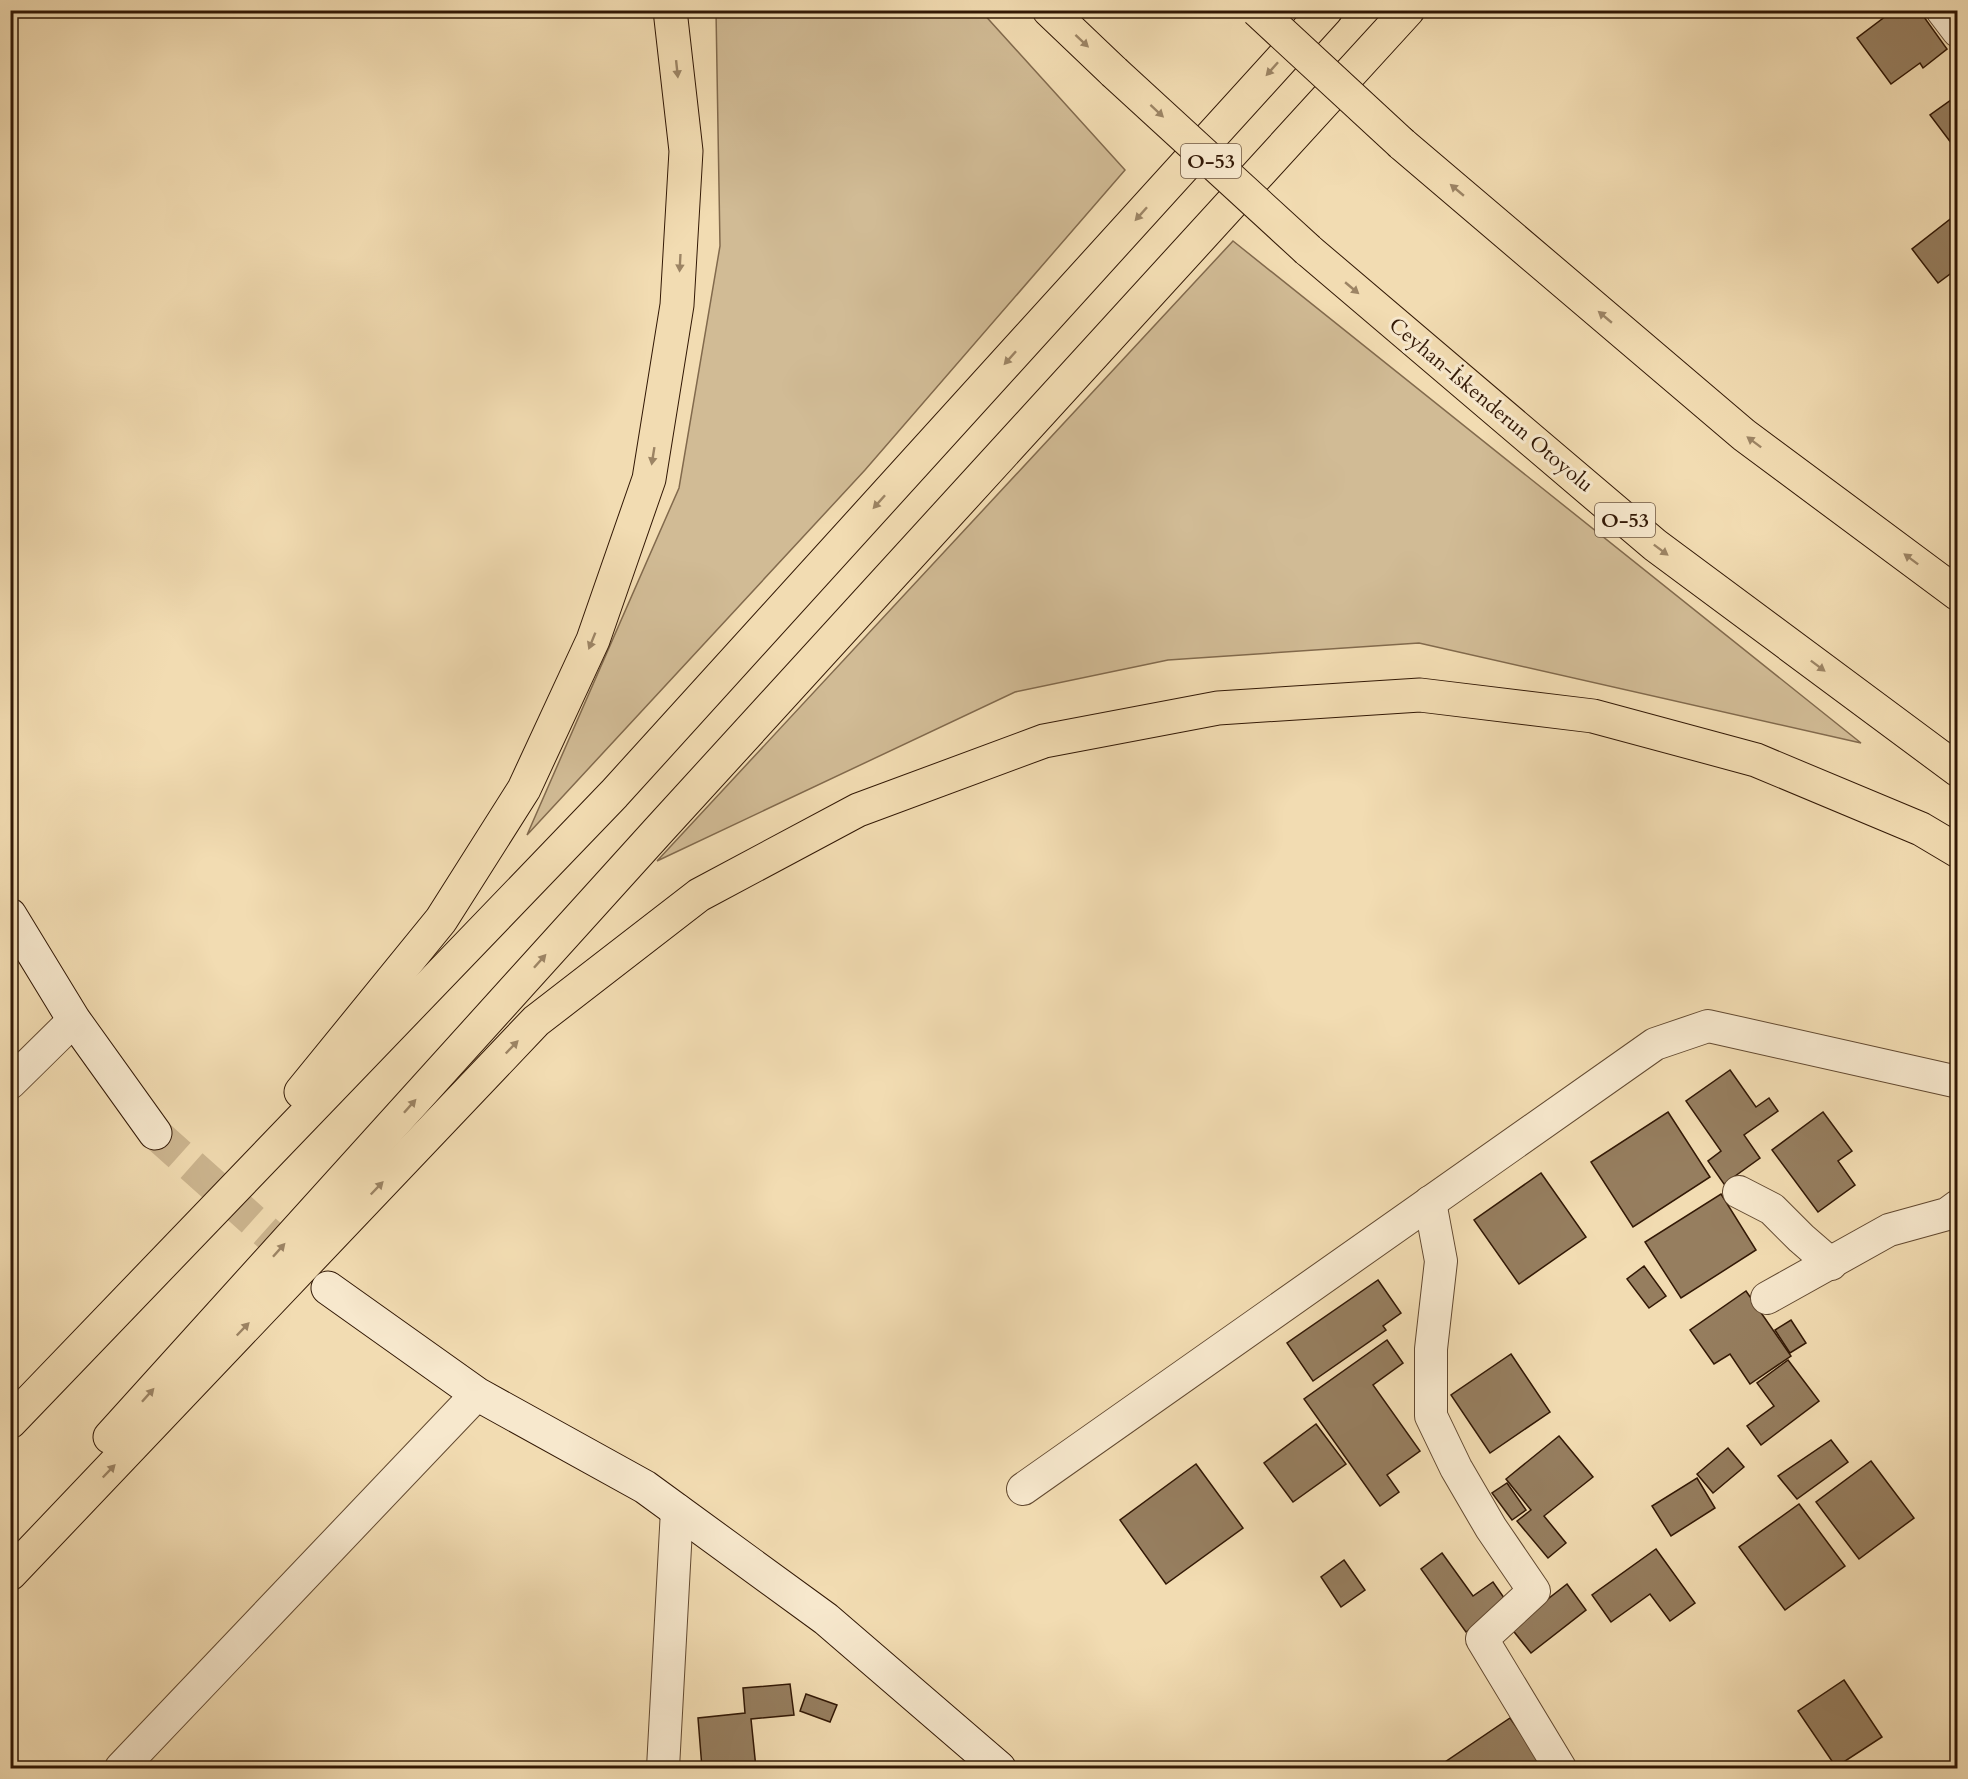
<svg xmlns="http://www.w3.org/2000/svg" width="1968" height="1779" font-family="Cardo,serif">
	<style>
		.green { fill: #d1bb95; stroke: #826a4d; stroke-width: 1.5 }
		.building { fill: #967e5f; stroke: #321805; stroke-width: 1.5 }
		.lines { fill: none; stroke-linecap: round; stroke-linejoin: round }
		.secondary-tunnel { stroke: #ccb58f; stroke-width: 33; stroke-dasharray: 33 16; stroke-linecap: butt }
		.street-casing { stroke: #624930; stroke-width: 34 }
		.secondary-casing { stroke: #321805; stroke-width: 35 }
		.highway-casing { stroke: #321805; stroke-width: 35 }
		.street { stroke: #f7e8cd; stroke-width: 32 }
		.secondary { stroke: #f7e8cd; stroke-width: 33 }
		.highway { stroke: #f2dcb2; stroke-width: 33 }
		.highway-bridge-casing { stroke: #321805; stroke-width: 35; stroke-linecap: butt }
		.highway-bridge { stroke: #f2dcb2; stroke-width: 33 }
		.oneway { fill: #9c8464 }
		.labels { text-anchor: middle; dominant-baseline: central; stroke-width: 6; stroke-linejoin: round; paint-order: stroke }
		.shield { fill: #f7e8cd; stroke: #6d5641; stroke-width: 1.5 }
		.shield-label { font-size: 20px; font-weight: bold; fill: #321805 }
		.street-label { font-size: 21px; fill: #321805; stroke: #f7e8cd }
	</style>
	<rect width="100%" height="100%" fill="#f2dcb2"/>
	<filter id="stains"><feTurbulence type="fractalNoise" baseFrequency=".00333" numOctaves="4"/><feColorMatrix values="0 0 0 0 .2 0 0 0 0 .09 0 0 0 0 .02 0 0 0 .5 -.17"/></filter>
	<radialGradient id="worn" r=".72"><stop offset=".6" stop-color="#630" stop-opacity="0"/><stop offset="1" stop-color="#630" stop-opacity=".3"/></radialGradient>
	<g class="green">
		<polygon points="716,11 981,11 1125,170 865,470 527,835 679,488 720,246"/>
		<polygon points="1233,241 1861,743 1419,643 1168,660 1015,692 657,861"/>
	</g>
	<g class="building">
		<polygon points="1894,10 1919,10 1947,49 1923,68 1920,63 1891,84 1857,38"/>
		<polygon points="1958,95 1958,152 1930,115"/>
		<polygon points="1958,213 1958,268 1938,283 1912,249"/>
		<polygon points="1730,1070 1756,1107 1769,1098 1778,1111 1744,1135 1760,1158 1724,1184 1708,1161 1721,1151 1686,1101"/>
		<polygon points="1668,1112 1710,1177 1633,1227 1591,1162"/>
		<polygon points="1823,1112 1852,1151 1838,1161 1855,1185 1818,1212 1772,1150"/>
		<polygon points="1541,1173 1586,1237 1519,1284 1474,1220"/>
		<polygon points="1721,1194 1756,1250 1681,1298 1645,1242"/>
		<polygon points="1644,1266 1666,1296 1649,1308 1627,1279"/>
		<polygon points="1378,1280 1401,1313 1383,1326 1386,1330 1313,1381 1287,1343"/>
		<polygon points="1746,1291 1791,1356 1750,1384 1730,1354 1714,1364 1690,1330"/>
		<polygon points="1791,1320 1806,1343 1790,1353 1775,1330"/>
		<polygon points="1387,1340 1403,1363 1373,1385 1420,1451 1387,1475 1399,1492 1380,1506 1304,1399"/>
		<polygon points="1511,1354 1550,1412 1490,1453 1451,1395"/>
		<polygon points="1788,1360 1819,1401 1761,1445 1747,1426 1774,1406 1757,1383"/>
		<polygon points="1316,1424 1346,1464 1293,1502 1264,1463"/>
		<polygon points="1559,1436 1593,1477 1544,1516 1566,1543 1548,1558 1517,1521 1531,1510 1506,1479"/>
		<polygon points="1831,1440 1848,1462 1797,1499 1778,1476"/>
		<polygon points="1728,1448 1744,1467 1713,1493 1697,1474"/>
		<polygon points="1871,1461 1914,1518 1859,1559 1816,1502"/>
		<polygon points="1196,1464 1243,1528 1166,1584 1120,1520"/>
		<polygon points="1697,1478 1715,1508 1671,1536 1652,1506"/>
		<polygon points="1507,1483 1526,1510 1512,1520 1492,1493"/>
		<polygon points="1799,1504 1845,1566 1785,1610 1739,1547"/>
		<polygon points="1656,1549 1695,1603 1670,1621 1650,1594 1611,1622 1592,1595"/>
		<polygon points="1442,1553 1473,1596 1493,1582 1507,1602 1466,1632 1421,1569"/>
		<polygon points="1344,1560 1365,1590 1341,1607 1321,1577"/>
		<polygon points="1567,1584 1586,1610 1531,1653 1511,1628"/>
		<polygon points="1844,1680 1882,1737 1836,1767 1798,1711"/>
		<polygon points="790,1684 794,1715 751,1719 756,1768 702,1768 698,1718 745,1713 743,1688"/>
		<polygon points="806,1694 837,1705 830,1722 800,1711"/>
		<polygon points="1510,1718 1545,1768 1449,1768 1445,1762"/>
	</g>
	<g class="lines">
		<polyline class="secondary-tunnel" points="155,1133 304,1266"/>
		<defs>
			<g id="street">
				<polyline points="1942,10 1958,31"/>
				<polyline points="10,1083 74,1020"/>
				<polyline points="1739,1192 1772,1209 1801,1238 1831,1264"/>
				<polyline points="1430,1202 1441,1261 1431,1349 1431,1416 1456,1468 1491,1528 1534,1591 1482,1639 1560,1768"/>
				<polyline points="1767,1298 1889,1230 1947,1214 1958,1206"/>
				<polyline points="1023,1489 1655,1044 1708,1026 1958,1082"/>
				<polyline points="121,1768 477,1394"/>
				<polyline points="663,1768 677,1510"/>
			</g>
			<g id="secondary">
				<polyline points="10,915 74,1020 155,1133"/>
				<polyline points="328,1288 477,1394 645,1487 826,1619 999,1768"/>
			</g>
			<g id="highway">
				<polyline points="1049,10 1114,72"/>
				<polyline points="1402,144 1744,435 1958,594"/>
				<polyline points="1308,250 1655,545 1958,770"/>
				<polyline points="301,1092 441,920 524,789 593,640 649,479 677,305 686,151 670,10"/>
				<polyline points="10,1422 614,794 1326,10"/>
				<polyline points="110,1437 658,831 1408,10"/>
				<polyline points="10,1574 536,1021 699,895 858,810 1044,741 1218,708 1420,695 1593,716 1756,760 1921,829 1958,851"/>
			</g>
		</defs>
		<use href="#street" class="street-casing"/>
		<use href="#secondary" class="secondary-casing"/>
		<use href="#highway" class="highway-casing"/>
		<use href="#street" class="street"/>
		<use href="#secondary" class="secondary"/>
		<use href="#highway" class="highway"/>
		<defs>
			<g id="highway-bridge">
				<polyline points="1257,10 1402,144"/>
				<polyline points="1114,72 1308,250"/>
			</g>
		</defs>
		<use href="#highway-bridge" class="highway-bridge-casing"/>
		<use href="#highway-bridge" class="highway-bridge"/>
	</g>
	<defs><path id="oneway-solid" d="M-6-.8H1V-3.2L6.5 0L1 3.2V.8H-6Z" transform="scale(1.5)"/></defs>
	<g class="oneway">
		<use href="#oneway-solid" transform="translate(1082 41) rotate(43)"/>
		<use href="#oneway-solid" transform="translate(677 69) rotate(84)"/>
		<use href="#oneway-solid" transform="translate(1272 69) rotate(132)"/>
		<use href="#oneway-solid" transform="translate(1157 111) rotate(43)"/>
		<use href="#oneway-solid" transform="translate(1457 190) rotate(-140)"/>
		<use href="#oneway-solid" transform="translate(1141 214) rotate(132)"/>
		<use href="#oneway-solid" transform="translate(680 263) rotate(93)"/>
		<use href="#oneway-solid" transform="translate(1352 288) rotate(40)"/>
		<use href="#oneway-solid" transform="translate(1605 317) rotate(-140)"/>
		<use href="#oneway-solid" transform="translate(1010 358) rotate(132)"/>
		<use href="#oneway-solid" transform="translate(1754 442) rotate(-143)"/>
		<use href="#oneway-solid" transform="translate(653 456) rotate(99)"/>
		<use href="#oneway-solid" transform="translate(879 502) rotate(132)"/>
		<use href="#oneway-solid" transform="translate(1661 550) rotate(37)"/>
		<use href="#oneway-solid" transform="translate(1911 559) rotate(-143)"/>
		<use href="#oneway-solid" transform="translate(592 641) rotate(112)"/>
		<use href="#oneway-solid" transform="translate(1818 666) rotate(37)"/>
		<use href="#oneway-solid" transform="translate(540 961) rotate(-48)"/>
		<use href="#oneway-solid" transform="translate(512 1047) rotate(-46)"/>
		<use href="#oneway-solid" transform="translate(410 1106) rotate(-48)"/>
		<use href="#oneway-solid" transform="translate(377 1188) rotate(-46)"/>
		<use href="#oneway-solid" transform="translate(279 1250) rotate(-48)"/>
		<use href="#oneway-solid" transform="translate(243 1329) rotate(-46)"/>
		<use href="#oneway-solid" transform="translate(148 1395) rotate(-48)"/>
		<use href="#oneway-solid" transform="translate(109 1471) rotate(-46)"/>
	</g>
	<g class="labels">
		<g class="shield">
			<rect x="1181" y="144" width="60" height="34" rx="4.5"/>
			<rect x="1595" y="503" width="60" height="34" rx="4.5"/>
		</g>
		<g class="shield-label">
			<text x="1211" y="161">O-53</text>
			<text x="1625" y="520">O-53</text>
		</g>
		<g class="street-label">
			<text transform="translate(1491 405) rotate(40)">Ceyhan-İskenderun Otoyolu</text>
		</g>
	</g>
	<rect width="1968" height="1779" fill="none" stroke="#f2dcb2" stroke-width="36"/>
	<rect x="12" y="12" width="1944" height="1755" fill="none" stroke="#321805" stroke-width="3"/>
	<rect x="18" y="18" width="1932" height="1743" fill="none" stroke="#321805" stroke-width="1.5"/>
	<rect width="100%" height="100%" filter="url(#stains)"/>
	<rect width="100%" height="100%" fill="url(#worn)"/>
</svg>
